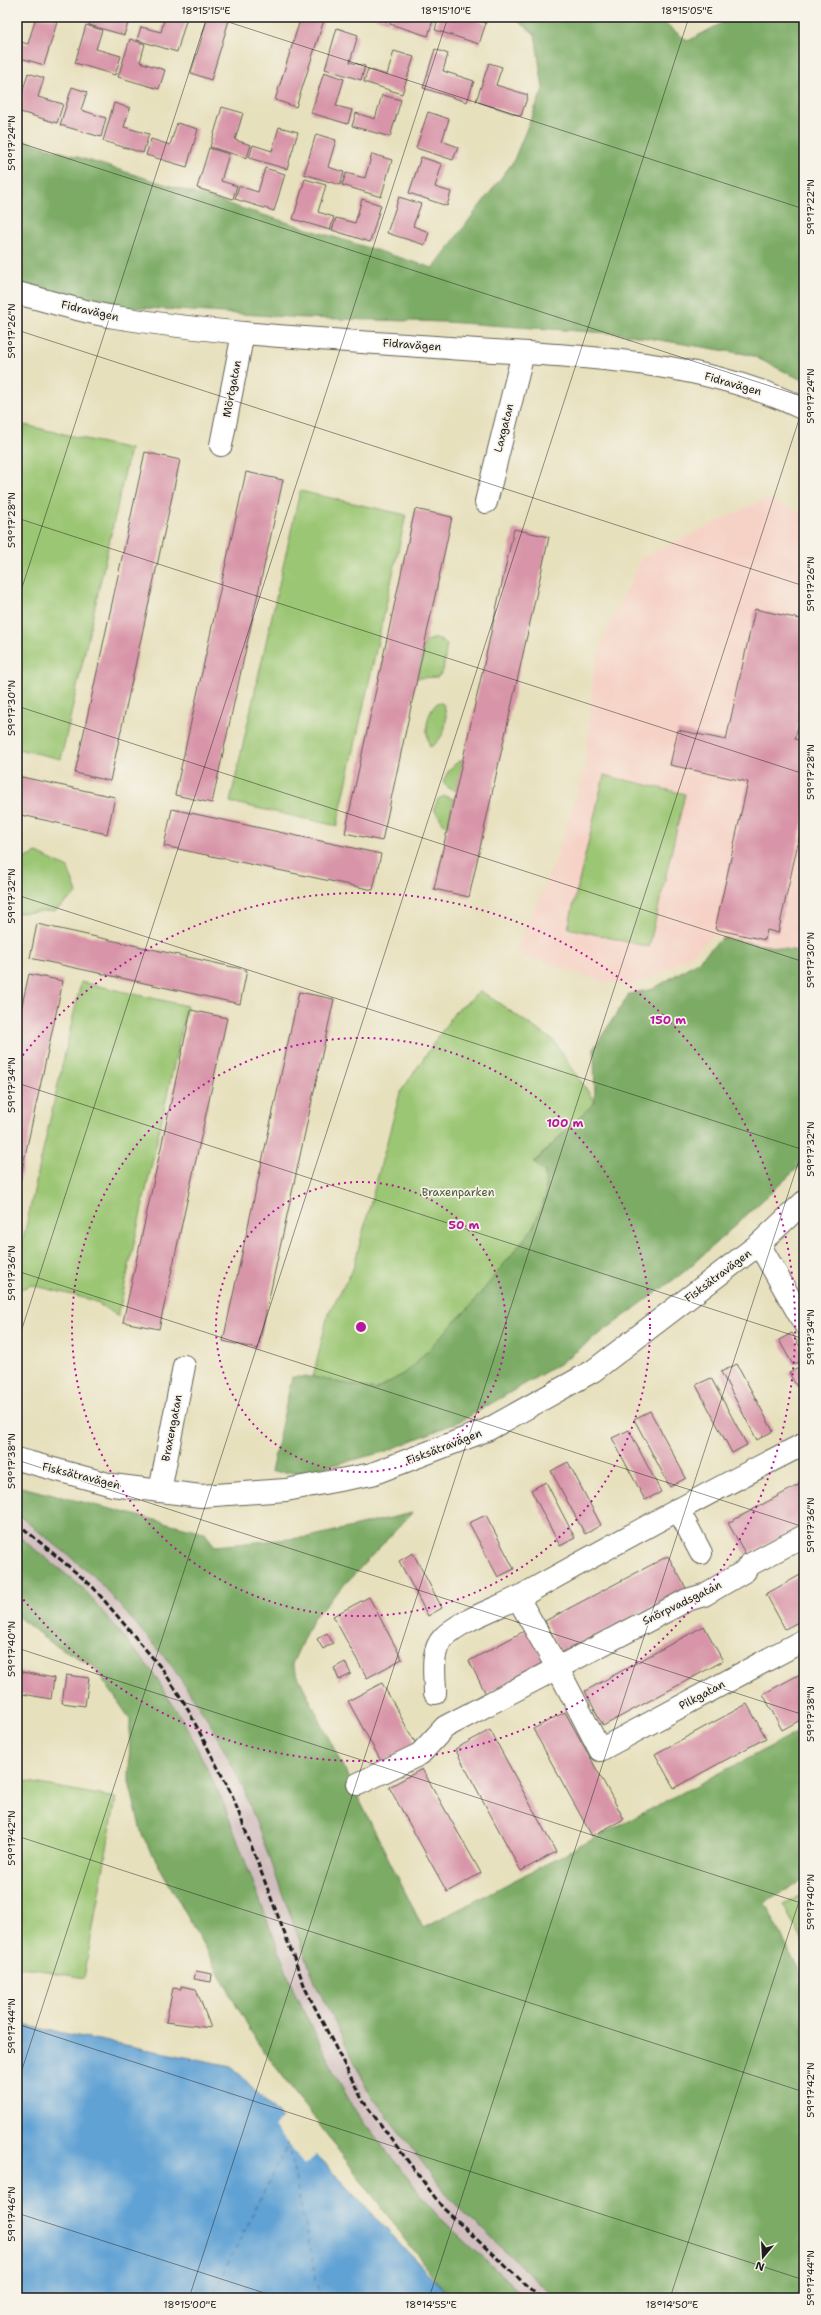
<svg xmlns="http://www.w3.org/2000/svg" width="821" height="2315" font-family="'Shantell Sans',sans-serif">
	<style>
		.built { fill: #f6d1c5 }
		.industrial { fill: #d1bfbf }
		.green { fill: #9bc673; stroke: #5c7148 }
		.forest { fill: #7cab65; stroke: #4c6440 }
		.water { fill: #61a2d4; stroke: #3e5f78 }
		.pier { fill: #e7e0bd }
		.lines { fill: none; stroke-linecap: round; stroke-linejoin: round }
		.ferry { stroke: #3b586f; stroke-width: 1; stroke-dasharray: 5 4; stroke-linecap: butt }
		.building { fill: #d895a9 }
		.minor-casing { stroke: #636154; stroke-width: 24 }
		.minor { stroke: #fff; stroke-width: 22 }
		.rail { stroke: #1c1c1c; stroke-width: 3; stroke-dasharray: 6 3; stroke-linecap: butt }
		.ticks { fill: none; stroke: #1c1c1c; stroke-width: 1; stroke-opacity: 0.45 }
		.ring { fill: none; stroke: #b5179e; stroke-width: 2; stroke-dasharray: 2 4 }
		.labels { text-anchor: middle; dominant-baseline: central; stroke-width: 3.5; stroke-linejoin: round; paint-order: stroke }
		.street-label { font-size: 11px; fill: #1c1c1c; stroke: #f7f3e8 }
		.park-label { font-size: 11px; fill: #48583a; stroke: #f7f3e8 }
		.centre { fill: #b5179e; stroke: #f7f3e8; stroke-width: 2 }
		.ring-label { font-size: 12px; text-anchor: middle; font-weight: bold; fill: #b5179e; stroke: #f7f3e8; stroke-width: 3.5; stroke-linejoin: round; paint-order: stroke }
		.neatline { fill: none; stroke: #1c1c1c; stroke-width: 1.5 }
		.ticks-label { font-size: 10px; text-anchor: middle; fill: #1c1c1c }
	</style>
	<rect width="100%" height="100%" fill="#f7f3e8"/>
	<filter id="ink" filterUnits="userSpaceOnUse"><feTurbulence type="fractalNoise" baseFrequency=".025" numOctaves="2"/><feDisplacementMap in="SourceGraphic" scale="8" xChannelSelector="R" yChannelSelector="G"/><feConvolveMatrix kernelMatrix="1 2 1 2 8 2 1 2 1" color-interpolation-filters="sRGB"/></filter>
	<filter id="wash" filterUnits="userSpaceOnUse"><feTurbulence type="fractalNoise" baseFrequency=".012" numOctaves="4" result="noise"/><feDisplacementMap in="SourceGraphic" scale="16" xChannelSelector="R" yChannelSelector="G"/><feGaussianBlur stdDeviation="0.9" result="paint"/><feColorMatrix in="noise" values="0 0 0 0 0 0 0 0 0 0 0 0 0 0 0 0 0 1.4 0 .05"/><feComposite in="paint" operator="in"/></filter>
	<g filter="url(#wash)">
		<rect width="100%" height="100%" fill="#e7e0bd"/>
		<polygon class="built" points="766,498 804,514 804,952 712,936 695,952 668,969 637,984 608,983 526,956 517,948 555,862 585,769 594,668 604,636 642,558"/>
		<polygon class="industrial" points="17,1514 94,1576 169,1662 209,1721 243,1787 316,1985 451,2200 555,2298 526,2298 437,2215 353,2108 295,1994 223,1802 189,1731 152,1671 83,1588 17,1535"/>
		<g class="green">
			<polygon points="24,425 130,449 61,759 17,749 17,456"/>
			<polygon points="300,491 406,515 337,826 230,802"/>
			<polygon points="433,639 440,639 447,644 443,671 438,677 417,678 425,642"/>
			<path d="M438,702l5,2c7,15 2,36 -13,43 -5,-16 -5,-32 8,-45z"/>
			<path d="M463,760l-7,31 -9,-4 -4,-6c5,-10 9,-17 20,-21z"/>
			<polygon points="604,775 685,794 649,947 568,928"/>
			<polygon points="445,796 454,799 448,826 444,824 434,809 438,799"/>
			<polygon points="37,853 68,868 77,893 55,911 17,913 17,862"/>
			<polygon points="81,982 187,1006 118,1316 92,1300 32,1285 17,1290 17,1266"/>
			<polygon points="481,991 554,1041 595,1102 534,1162 545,1172 546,1196 533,1228 505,1263 472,1304 408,1371 376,1390 313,1377 328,1314 353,1269 400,1093 455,1012"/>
			<polygon points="17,1780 116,1798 84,1978 17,1966"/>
			<polygon points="804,1894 804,1943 783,1905"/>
		</g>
		<g class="forest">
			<polygon points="513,17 656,17 688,41 733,17 804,17 804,381 751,355 623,334 445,322 305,318 113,306 17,286 17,138 433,268 513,162 543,89 535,34"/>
			<polygon points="722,938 804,952 804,1156 800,1166 684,1272 559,1364 463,1420 384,1452 305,1472 271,1472 292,1377 313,1377 376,1390 408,1371 472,1304 505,1263 533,1228 546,1196 545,1172 534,1163 595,1102 594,1048 629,994 653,989 697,962"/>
			<polygon points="17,1486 204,1532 215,1546 309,1537 412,1513 313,1618 292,1664 423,1928 804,1729 804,1879 765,1903 804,1981 804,2298 555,2298 451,2200 371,2095 316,1985 243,1787 209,1721 169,1662 94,1576 17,1514"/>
			<polygon points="17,1535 83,1588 152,1671 189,1731 223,1802 295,1994 353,2108 437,2215 526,2298 456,2298 442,2288 257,2042 142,1835 129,1782 130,1719 94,1667 50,1642 17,1616"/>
		</g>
		<polygon class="water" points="17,2024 232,2066 442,2288 456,2298 17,2298"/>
		<polygon class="pier" points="283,2118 318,2154 304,2165 274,2126"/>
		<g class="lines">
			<polyline class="ferry" points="211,2298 288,2144 320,2298"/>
		</g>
		<g id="blocks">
			<g class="building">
				<polygon points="36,17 58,19 44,65 17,57 17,41 28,44"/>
				<polygon points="91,17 115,17 129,21 124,35 89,25"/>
				<polygon points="165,17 187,17 177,52 137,40 141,27 161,32"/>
				<polygon points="208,17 230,17 211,80 191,73"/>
				<polygon points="301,17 325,17 296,107 275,100"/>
				<polygon points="373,17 390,17 388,22"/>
				<polygon points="392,17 434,17 428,36 390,24"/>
				<polygon points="439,17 468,17 486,23 479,44 435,30"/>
				<polygon points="86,25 102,30 96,49 121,56 115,75 75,63"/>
				<polygon points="337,28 358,35 350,62 365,66 361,80 325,69"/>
				<polygon points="130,39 145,44 140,62 165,70 159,89 118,77"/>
				<polygon points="435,49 448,54 443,71 474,81 467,102 423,88"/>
				<polygon points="394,51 414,57 402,94 364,82 368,69 387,75"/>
				<polygon points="489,63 502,67 496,85 528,95 521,116 476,101"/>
				<polygon points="324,72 344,79 336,106 352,110 348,124 311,113"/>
				<polygon points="28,73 44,78 38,97 63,104 57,123 17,111"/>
				<polygon points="72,87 87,92 81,110 106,118 101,137 60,125"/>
				<polygon points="382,95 401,100 390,137 352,126 356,113 375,119"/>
				<polygon points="114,103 130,108 124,127 149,134 143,153 103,141"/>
				<polygon points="222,107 243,113 235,140 251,145 247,158 210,147"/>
				<polygon points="428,112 449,119 442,141 458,147 453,160 416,148"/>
				<polygon points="177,123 198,129 187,167 146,155 151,139 170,145"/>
				<polygon points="279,127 298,132 287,169 249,158 253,145 272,151"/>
				<polygon points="316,134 336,140 328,167 344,172 340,185 304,174"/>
				<polygon points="209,148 229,154 221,181 237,186 233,199 197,188"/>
				<polygon points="372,154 392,160 381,197 342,185 346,173 365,178"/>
				<polygon points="421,157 442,164 435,187 451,192 447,206 409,193"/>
				<polygon points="265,168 285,174 274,211 235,199 239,186 258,192"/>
				<polygon points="305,179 326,185 318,212 334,217 330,230 293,219"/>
				<polygon points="399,197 421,204 413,226 429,232 425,245 387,233"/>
				<polygon points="362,199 381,205 370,242 332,230 336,218 355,223"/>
				<polygon points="145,452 180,460 110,781 75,773"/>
				<polygon points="246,472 283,480 212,803 175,795"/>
				<polygon points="415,509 452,517 382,841 345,833"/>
				<polygon points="514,529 549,537 469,897 434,889"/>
				<polygon points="755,609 804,620 804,700 795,739 804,741 804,816 778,933 767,930 765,940 715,929 748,782 670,765 678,730 726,740"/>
				<polygon points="17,776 115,797 107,834 17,814"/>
				<polygon points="172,809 381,854 373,890 164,846"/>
				<polygon points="37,924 247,970 240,1004 30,958"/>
				<polygon points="29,974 63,981 18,1188 17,1027"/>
				<polygon points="299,992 334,999 258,1349 223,1341"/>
				<polygon points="191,1010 227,1018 159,1329 123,1322"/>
				<polygon points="792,1333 804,1354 804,1360 793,1365 779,1340"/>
				<polygon points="737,1364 773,1431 757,1440 721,1372"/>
				<polygon points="804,1365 804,1383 797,1387 789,1373"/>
				<polygon points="711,1378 747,1445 732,1453 696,1385"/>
				<polygon points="650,1411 686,1478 670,1487 634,1419"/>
				<polygon points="629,1430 661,1492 645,1500 612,1438"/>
				<polygon points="568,1462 601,1525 585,1534 551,1471"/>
				<polygon points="546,1482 575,1538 560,1546 531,1490"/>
				<polygon points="804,1482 804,1524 746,1555 728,1523"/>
				<polygon points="486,1515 514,1569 498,1577 469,1523"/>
				<polygon points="413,1553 442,1608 428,1616 399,1561"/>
				<polygon points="668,1556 686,1588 562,1654 545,1621"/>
				<polygon points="804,1573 804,1619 785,1629 766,1594"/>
				<polygon points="369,1597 402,1659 367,1678 333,1616"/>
				<polygon points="704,1626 723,1661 603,1726 585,1691"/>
				<polygon points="528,1629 546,1663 486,1694 469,1661"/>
				<polygon points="327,1633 333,1643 323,1649 317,1639"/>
				<polygon points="345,1662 351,1674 339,1680 334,1668"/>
				<polygon points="17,1671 54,1678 51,1699 17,1693"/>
				<polygon points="804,1672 804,1718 782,1730 763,1694"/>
				<polygon points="66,1675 89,1678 85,1706 62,1703"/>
				<polygon points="382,1683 416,1744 382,1763 348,1701"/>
				<polygon points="747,1704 766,1738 674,1788 655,1754"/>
				<polygon points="565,1712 624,1819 592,1836 533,1729"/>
				<polygon points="490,1730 556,1852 521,1871 455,1749"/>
				<polygon points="422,1769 481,1873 447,1892 389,1787"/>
				<polygon points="196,1971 212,1974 211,1982 194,1979"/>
				<polygon points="181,1986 196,1989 211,2028 166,2022 173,1988 181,1989"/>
			</g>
		</g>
	</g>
	<g filter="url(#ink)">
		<use href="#blocks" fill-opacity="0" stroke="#636154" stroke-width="1"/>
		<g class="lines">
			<defs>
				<g id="minor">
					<path d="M17,293c32,8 65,19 98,24 111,18 223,23 335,31 118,9 245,8 354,61"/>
					<polyline points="221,445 243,333"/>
					<polyline points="486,502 523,353"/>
					<polyline points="759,1244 804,1323"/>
					<polyline points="17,1459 112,1485 201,1496 286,1490 372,1474 487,1430 593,1371 759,1244 804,1202"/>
					<polyline points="160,1491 184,1366"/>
					<polyline points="678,1509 701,1553"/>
					<polyline points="518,1598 557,1667 600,1750 804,1640"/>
					<path d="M435,1693c0,-17 -5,-41 8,-55 17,-18 58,-31 80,-43 93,-52 186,-103 281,-151"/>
					<polyline points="358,1784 420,1754 445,1727 687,1600 704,1595 745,1571 749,1565 804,1536"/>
				</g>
			</defs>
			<use href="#minor" class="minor-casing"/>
			<use href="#minor" class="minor"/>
			<polyline class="rail" points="17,1523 92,1586 163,1670 185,1704 232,1795 306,1990 363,2101 443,2208 540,2298"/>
		</g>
	</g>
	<path class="ticks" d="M213,17l591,192M793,17l11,4M17,142l787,255M17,330l787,256M17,518l787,256M17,603l190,-586M17,706l787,256M17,895l787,255M17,1083l787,256M17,1271l787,256M17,1344l431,-1327M17,1460l787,255M17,1648l787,256M17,1836l787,256M17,2024l787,256M17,2085l672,-2068M17,2213l263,85M189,2298l615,-1894M429,2298l375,-1153M670,2298l134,-412"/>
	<g class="ring">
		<circle cx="361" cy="1327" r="145"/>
		<circle cx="361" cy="1327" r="289"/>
		<path d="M19 1060A434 434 0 1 1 19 1594"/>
	</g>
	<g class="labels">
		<g class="street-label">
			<text transform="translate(90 311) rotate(13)">Fidravägen</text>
			<text transform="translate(412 345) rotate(4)">Fidravägen</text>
			<text transform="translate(733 384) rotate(16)">Fidravägen</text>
			<text transform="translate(232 389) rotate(-79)">Mörtgatan</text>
			<text transform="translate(504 428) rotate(-76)">Laxgatan</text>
			<text transform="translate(718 1276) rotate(-37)">Fisksätravägen</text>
			<text transform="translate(172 1428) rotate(-79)">Braxengatan</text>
			<text transform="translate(444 1447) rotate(-21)">Fisksätravägen</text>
			<text transform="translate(81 1476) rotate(14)">Fisksätravägen</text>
			<text transform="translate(682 1603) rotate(-26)">Snörpvadsgatan</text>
			<text transform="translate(702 1695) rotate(-28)">Pilkgatan</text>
		</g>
		<g class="park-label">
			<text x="458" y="1192">Braxenparken</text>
		</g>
	</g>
	<circle cx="361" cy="1327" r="6" class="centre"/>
	<g class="ring-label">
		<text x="668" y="1024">150 m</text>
		<text x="565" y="1127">100 m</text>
		<text x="464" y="1229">50 m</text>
	</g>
	<rect width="821" height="2315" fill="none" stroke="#f7f3e8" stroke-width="44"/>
	<g transform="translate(763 2257) rotate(198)" stroke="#f7f3e8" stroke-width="3" paint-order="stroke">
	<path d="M0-3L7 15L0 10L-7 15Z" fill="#1c1c1c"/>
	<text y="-6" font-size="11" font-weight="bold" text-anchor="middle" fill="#1c1c1c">N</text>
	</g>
	<rect x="22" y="22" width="777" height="2271" class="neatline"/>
	<g class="ticks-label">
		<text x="206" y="14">18°15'15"E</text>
		<text x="446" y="14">18°15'10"E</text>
		<text x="687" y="14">18°15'05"E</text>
		<text transform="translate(11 143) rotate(-90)" y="4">59°17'24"N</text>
		<text transform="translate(810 207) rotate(-90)" y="4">59°17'22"N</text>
		<text transform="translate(11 331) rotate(-90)" y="4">59°17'26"N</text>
		<text transform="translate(810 396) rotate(-90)" y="4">59°17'24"N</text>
		<text transform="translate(11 520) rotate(-90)" y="4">59°17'28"N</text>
		<text transform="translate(810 584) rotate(-90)" y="4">59°17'26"N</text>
		<text transform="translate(11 708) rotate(-90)" y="4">59°17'30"N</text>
		<text transform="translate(810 772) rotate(-90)" y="4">59°17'28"N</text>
		<text transform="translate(11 896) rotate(-90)" y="4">59°17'32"N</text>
		<text transform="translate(810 960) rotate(-90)" y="4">59°17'30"N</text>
		<text transform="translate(11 1085) rotate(-90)" y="4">59°17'34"N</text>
		<text transform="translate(810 1149) rotate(-90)" y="4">59°17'32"N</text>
		<text transform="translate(11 1273) rotate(-90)" y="4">59°17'36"N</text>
		<text transform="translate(810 1337) rotate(-90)" y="4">59°17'34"N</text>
		<text transform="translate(11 1461) rotate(-90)" y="4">59°17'38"N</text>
		<text transform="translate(810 1525) rotate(-90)" y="4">59°17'36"N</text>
		<text transform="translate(11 1649) rotate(-90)" y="4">59°17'40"N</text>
		<text transform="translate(810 1714) rotate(-90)" y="4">59°17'38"N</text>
		<text transform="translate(11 1838) rotate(-90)" y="4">59°17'42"N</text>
		<text transform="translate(810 1902) rotate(-90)" y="4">59°17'40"N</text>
		<text transform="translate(11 2026) rotate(-90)" y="4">59°17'44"N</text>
		<text transform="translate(810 2090) rotate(-90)" y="4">59°17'42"N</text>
		<text transform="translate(11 2214) rotate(-90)" y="4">59°17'46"N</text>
		<text transform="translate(810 2278) rotate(-90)" y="4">59°17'44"N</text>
		<text x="190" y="2308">18°15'00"E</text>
		<text x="431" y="2308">18°14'55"E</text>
		<text x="672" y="2308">18°14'50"E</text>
	</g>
</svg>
